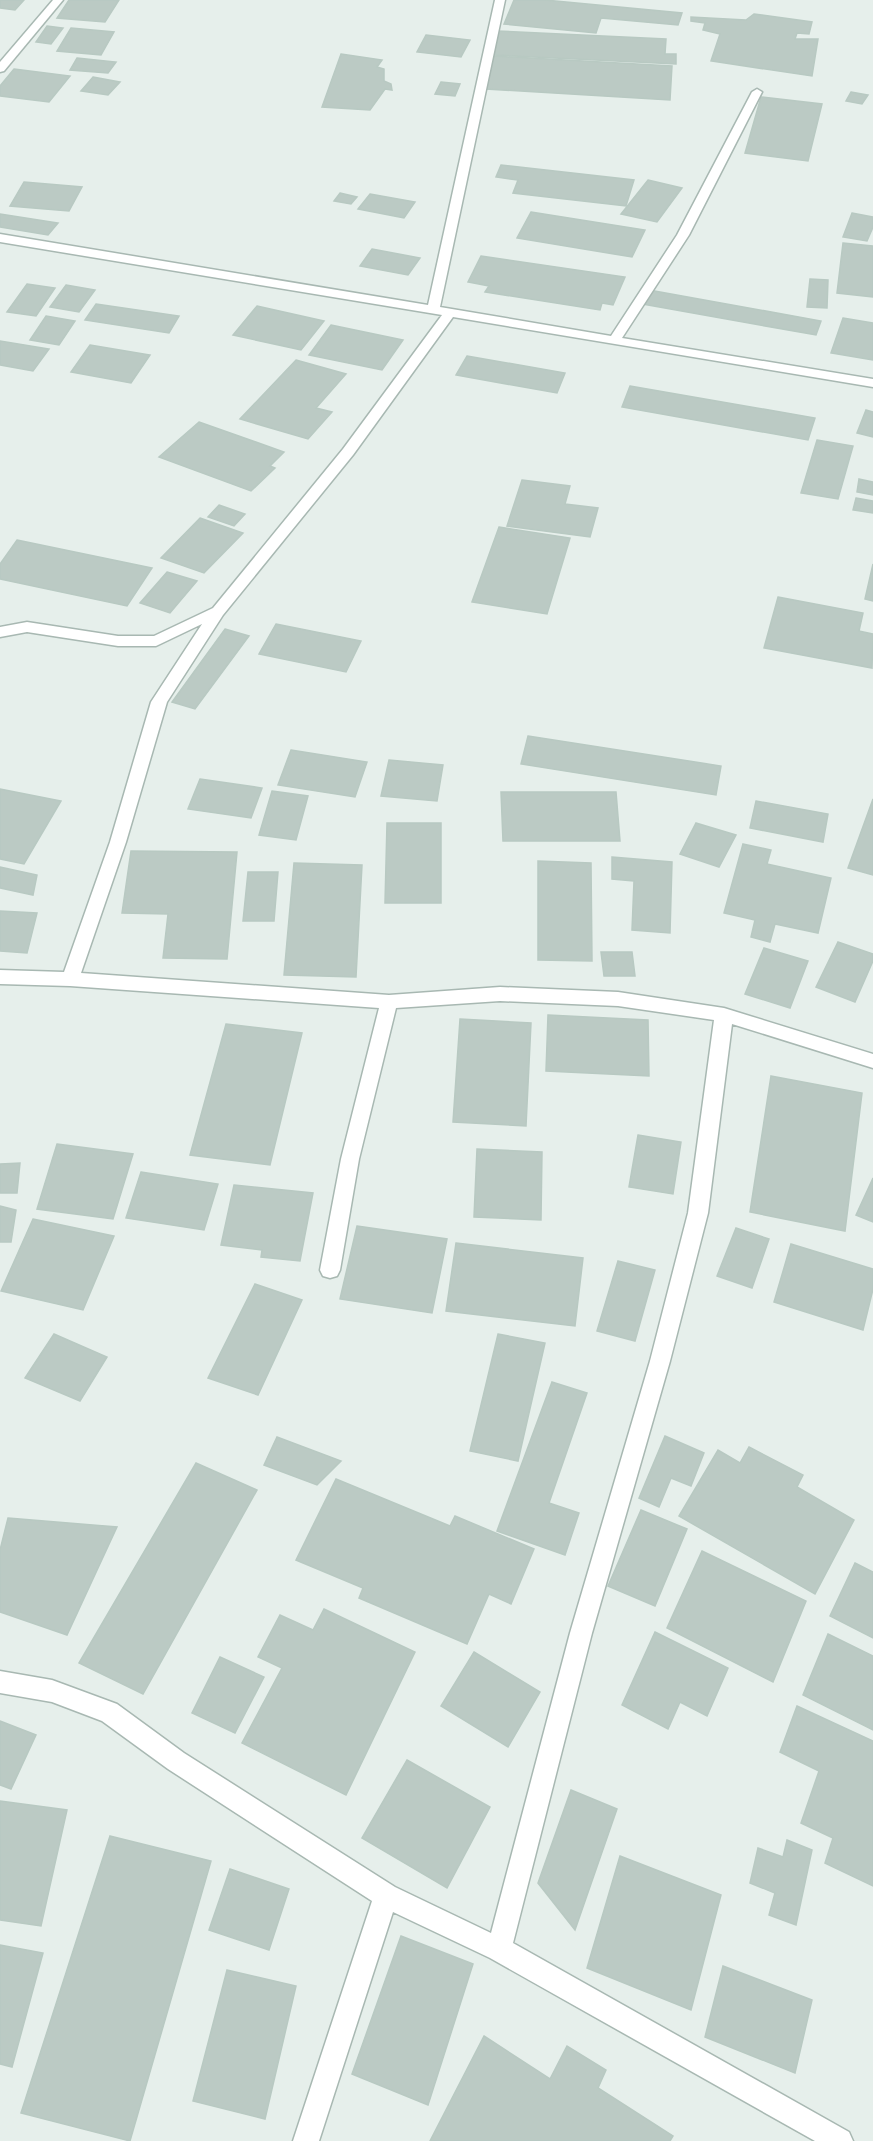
<svg xmlns="http://www.w3.org/2000/svg" width="873" height="2141" font-family="'IBM Plex Sans',sans-serif">
	<style>
		.building { fill: #bbcac4; stroke: #b8c9c2; stroke-width: 1.5 }
		.lines { fill: none; stroke-linecap: round; stroke-linejoin: round }
		.minor-casing { stroke: #a8b8b2; stroke-width: 3 }
		.minor { fill: #fff; fill-rule: evenodd }
	</style>
	<rect width="100%" height="100%" fill="#e6efeb"/>
	<g class="building">
		<polygon points="0,0 24,0 15,10 0,8"/>
		<polygon points="69,0 119,0 105,22 57,18"/>
		<polygon points="514,0 545,0 682,13 678,25 601,18 596,33 504,24"/>
		<polygon points="754,14 812,22 809,34 797,33 795,39 818,39 812,76 711,61 720,34 703,30 705,23 691,21 691,17 746,20"/>
		<polygon points="47,26 63,28 51,44 36,42"/>
		<polygon points="71,28 82,29 114,32 101,55 57,51"/>
		<polygon points="497,31 666,39 665,54 676,54 676,64 493,55"/>
		<polygon points="426,35 470,40 461,57 417,52"/>
		<polygon points="341,54 382,60 377,67 384,69 384,81 391,84 392,90 385,89 370,110 322,107"/>
		<polygon points="493,56 672,66 670,100 486,89"/>
		<polygon points="77,58 116,62 108,73 70,70"/>
		<polygon points="14,69 70,76 49,102 0,96 0,86"/>
		<polygon points="93,77 120,82 108,95 81,91"/>
		<polygon points="441,82 460,84 455,96 435,94"/>
		<polygon points="851,92 868,95 862,104 846,101"/>
		<polygon points="761,97 822,104 808,161 745,153"/>
		<polygon points="501,165 634,180 626,206 513,193 518,180 496,177"/>
		<polygon points="648,180 682,188 657,222 621,214"/>
		<polygon points="24,182 82,187 69,211 10,206"/>
		<polygon points="340,193 357,197 351,204 334,201"/>
		<polygon points="370,194 415,202 404,218 358,209"/>
		<polygon points="531,212 645,230 632,257 517,238"/>
		<polygon points="852,213 873,217 873,227 867,241 843,237"/>
		<polygon points="0,214 58,223 48,235 0,227"/>
		<polygon points="843,243 873,246 873,297 837,293"/>
		<polygon points="372,249 420,258 408,275 360,266"/>
		<polygon points="481,256 625,277 613,305 602,303 600,310 485,292 489,286 468,282"/>
		<polygon points="810,279 828,280 827,308 807,307"/>
		<polygon points="27,284 55,288 36,316 7,312"/>
		<polygon points="66,285 95,290 79,312 50,307"/>
		<polygon points="649,290 821,321 816,335 642,304"/>
		<polygon points="96,304 179,316 169,333 85,320"/>
		<polygon points="257,306 324,321 301,350 233,335"/>
		<polygon points="46,316 75,321 59,345 30,340"/>
		<polygon points="843,318 873,323 873,360 831,353"/>
		<polygon points="331,325 403,340 382,370 309,355"/>
		<polygon points="0,341 49,349 33,371 0,365"/>
		<polygon points="90,345 150,355 131,383 71,372"/>
		<polygon points="467,356 565,373 557,393 456,375"/>
		<polygon points="296,360 346,374 316,408 332,412 308,439 240,419"/>
		<polygon points="630,386 815,418 808,440 622,407"/>
		<polygon points="866,410 873,412 873,437 857,433"/>
		<polygon points="199,422 284,452 270,466 275,468 251,491 159,457"/>
		<polygon points="817,440 853,446 838,499 801,493"/>
		<polygon points="859,479 873,482 873,495 857,492"/>
		<polygon points="522,480 570,486 565,504 598,508 590,537 507,526"/>
		<polygon points="856,498 873,501 873,513 853,510"/>
		<polygon points="219,505 245,514 234,526 208,517"/>
		<polygon points="200,518 243,533 204,573 161,558"/>
		<polygon points="499,527 570,538 547,614 472,602"/>
		<polygon points="17,540 152,568 127,606 0,579 0,564"/>
		<polygon points="873,564 873,601 865,599"/>
		<polygon points="167,572 197,581 170,613 140,603"/>
		<polygon points="778,597 863,613 859,631 873,634 872,668 764,648"/>
		<polygon points="276,624 361,641 346,672 259,654"/>
		<polygon points="225,629 249,636 195,709 172,702"/>
		<polygon points="528,736 721,766 716,795 521,764"/>
		<polygon points="291,750 367,762 355,797 278,785"/>
		<polygon points="389,760 443,765 437,801 381,796"/>
		<polygon points="200,779 262,788 251,818 188,809"/>
		<polygon points="0,789 61,801 24,864 0,859"/>
		<polygon points="272,791 308,796 296,840 259,835"/>
		<polygon points="501,792 616,792 620,841 503,841"/>
		<polygon points="873,799 873,875 848,868"/>
		<polygon points="756,801 828,814 823,842 750,828"/>
		<polygon points="387,823 441,823 441,903 385,903"/>
		<polygon points="696,823 736,835 719,867 680,854"/>
		<polygon points="743,844 771,850 767,864 831,878 818,933 775,924 770,942 751,937 755,920 724,913"/>
		<polygon points="131,851 237,852 227,959 163,958 168,914 122,913"/>
		<polygon points="612,857 672,862 670,933 632,930 634,881 612,879"/>
		<polygon points="538,861 591,863 592,961 538,960"/>
		<polygon points="294,863 362,865 356,977 284,975"/>
		<polygon points="0,867 37,875 33,895 0,888"/>
		<polygon points="248,872 278,872 274,921 243,921"/>
		<polygon points="0,911 37,913 27,953 0,951"/>
		<polygon points="838,942 873,954 873,961 855,1002 816,987"/>
		<polygon points="764,948 808,961 790,1008 745,994"/>
		<polygon points="601,952 632,952 635,976 604,976"/>
		<polygon points="548,1015 648,1020 649,1076 546,1071"/>
		<polygon points="460,1019 531,1023 526,1126 453,1122"/>
		<polygon points="226,1024 302,1033 270,1165 190,1155"/>
		<polygon points="771,1076 862,1093 845,1231 750,1212"/>
		<polygon points="638,1135 681,1142 673,1194 629,1187"/>
		<polygon points="57,1144 133,1154 113,1219 37,1209"/>
		<polygon points="477,1149 542,1152 541,1220 474,1217"/>
		<polygon points="20,1163 17,1193 0,1193 0,1164"/>
		<polygon points="141,1172 218,1184 204,1230 126,1218"/>
		<polygon points="873,1178 873,1222 856,1215"/>
		<polygon points="234,1185 313,1193 300,1261 261,1257 262,1250 221,1245"/>
		<polygon points="0,1206 16,1210 11,1242 0,1242"/>
		<polygon points="33,1219 114,1236 83,1310 1,1291"/>
		<polygon points="357,1226 447,1239 432,1313 340,1299"/>
		<polygon points="736,1228 769,1239 752,1288 717,1276"/>
		<polygon points="456,1243 583,1258 575,1326 446,1311"/>
		<polygon points="791,1244 873,1269 873,1289 863,1330 774,1302"/>
		<polygon points="618,1261 655,1270 635,1341 597,1331"/>
		<polygon points="255,1284 302,1300 258,1395 208,1378"/>
		<polygon points="54,1334 107,1357 80,1401 25,1378"/>
		<polygon points="498,1334 545,1343 518,1461 470,1451"/>
		<polygon points="552,1382 587,1393 549,1503 579,1513 565,1555 497,1531"/>
		<polygon points="665,1436 704,1453 691,1486 671,1478 659,1507 639,1498"/>
		<polygon points="277,1437 341,1461 317,1485 264,1465"/>
		<polygon points="749,1447 803,1475 797,1487 854,1520 815,1594 679,1516 718,1450 740,1463"/>
		<polygon points="196,1463 257,1490 143,1694 79,1663"/>
		<polygon points="336,1479 450,1526 455,1516 534,1549 511,1604 489,1594 467,1644 359,1598 363,1588 296,1560"/>
		<polygon points="641,1510 687,1529 655,1606 608,1586"/>
		<polygon points="8,1518 117,1527 67,1635 0,1612 0,1550"/>
		<polygon points="702,1551 806,1601 773,1682 667,1628"/>
		<polygon points="855,1563 873,1572 873,1638 830,1616"/>
		<polygon points="324,1609 415,1652 346,1795 242,1743 282,1668 258,1657 280,1615 313,1630"/>
		<polygon points="655,1632 728,1668 707,1716 680,1702 668,1729 622,1705"/>
		<polygon points="828,1634 873,1656 873,1730 803,1695"/>
		<polygon points="474,1652 540,1692 508,1747 441,1706"/>
		<polygon points="220,1657 264,1677 235,1733 192,1713"/>
		<polygon points="797,1706 873,1741 873,1886 825,1863 833,1838 801,1823 819,1771 780,1752"/>
		<polygon points="0,1721 36,1735 11,1789 0,1785"/>
		<polygon points="407,1760 490,1807 447,1888 362,1838"/>
		<polygon points="571,1790 617,1809 575,1930 538,1883"/>
		<polygon points="0,1801 67,1810 41,1926 0,1920"/>
		<polygon points="110,1836 211,1861 130,2141 21,2113"/>
		<polygon points="787,1840 812,1850 796,1925 769,1915 775,1893 750,1883 758,1848 783,1857"/>
		<polygon points="620,1856 721,1895 691,2010 587,1968"/>
		<polygon points="230,1869 289,1889 269,1950 209,1930"/>
		<polygon points="401,1936 473,1964 428,2105 352,2074"/>
		<polygon points="0,1945 43,1953 12,2067 0,2064"/>
		<polygon points="723,1966 812,2000 795,2073 705,2037"/>
		<polygon points="227,1970 296,1986 265,2119 193,2101"/>
		<polygon points="484,2036 550,2079 567,2046 606,2070 598,2088 673,2136 670,2141 430,2141"/>
	</g>
	<g class="lines">
		<defs>
			<g id="minor">
				<polygon points="53,0 63,0 4,71 0,72 0,62"/>
				<polygon points="495,0 505,0 440,307 611,336 677,235 752,92 757,89 762,92 689,235 622,338 873,379 873,387 453,317 353,455 223,615 167,702 126,842 81,973 389,995 500,987 618,992 724,1008 873,1054 873,1068 732,1024 708,1213 670,1361 592,1633 513,1943 849,2132 853,2141 815,2141 490,1958 393,1912 319,2141 293,2141 372,1901 168,1769 102,1721 52,1702 0,1693 0,1671 52,1680 117,1704 184,1753 395,1887 491,1933 570,1633 650,1361 688,1213 714,1020 618,1006 500,1001 396,1008 359,1159 340,1270 337,1276 330,1278 323,1276 320,1270 341,1159 379,1008 70,986 0,984 0,970 64,972 110,842 151,702 202,624 156,646 118,646 27,632 0,637 0,627 27,622 118,636 154,636 213,608 343,449 442,315 0,242 0,234 428,305"/>
			</g>
		</defs>
		<use href="#minor" class="minor-casing"/>
		<use href="#minor" class="minor"/>
	</g>
</svg>
